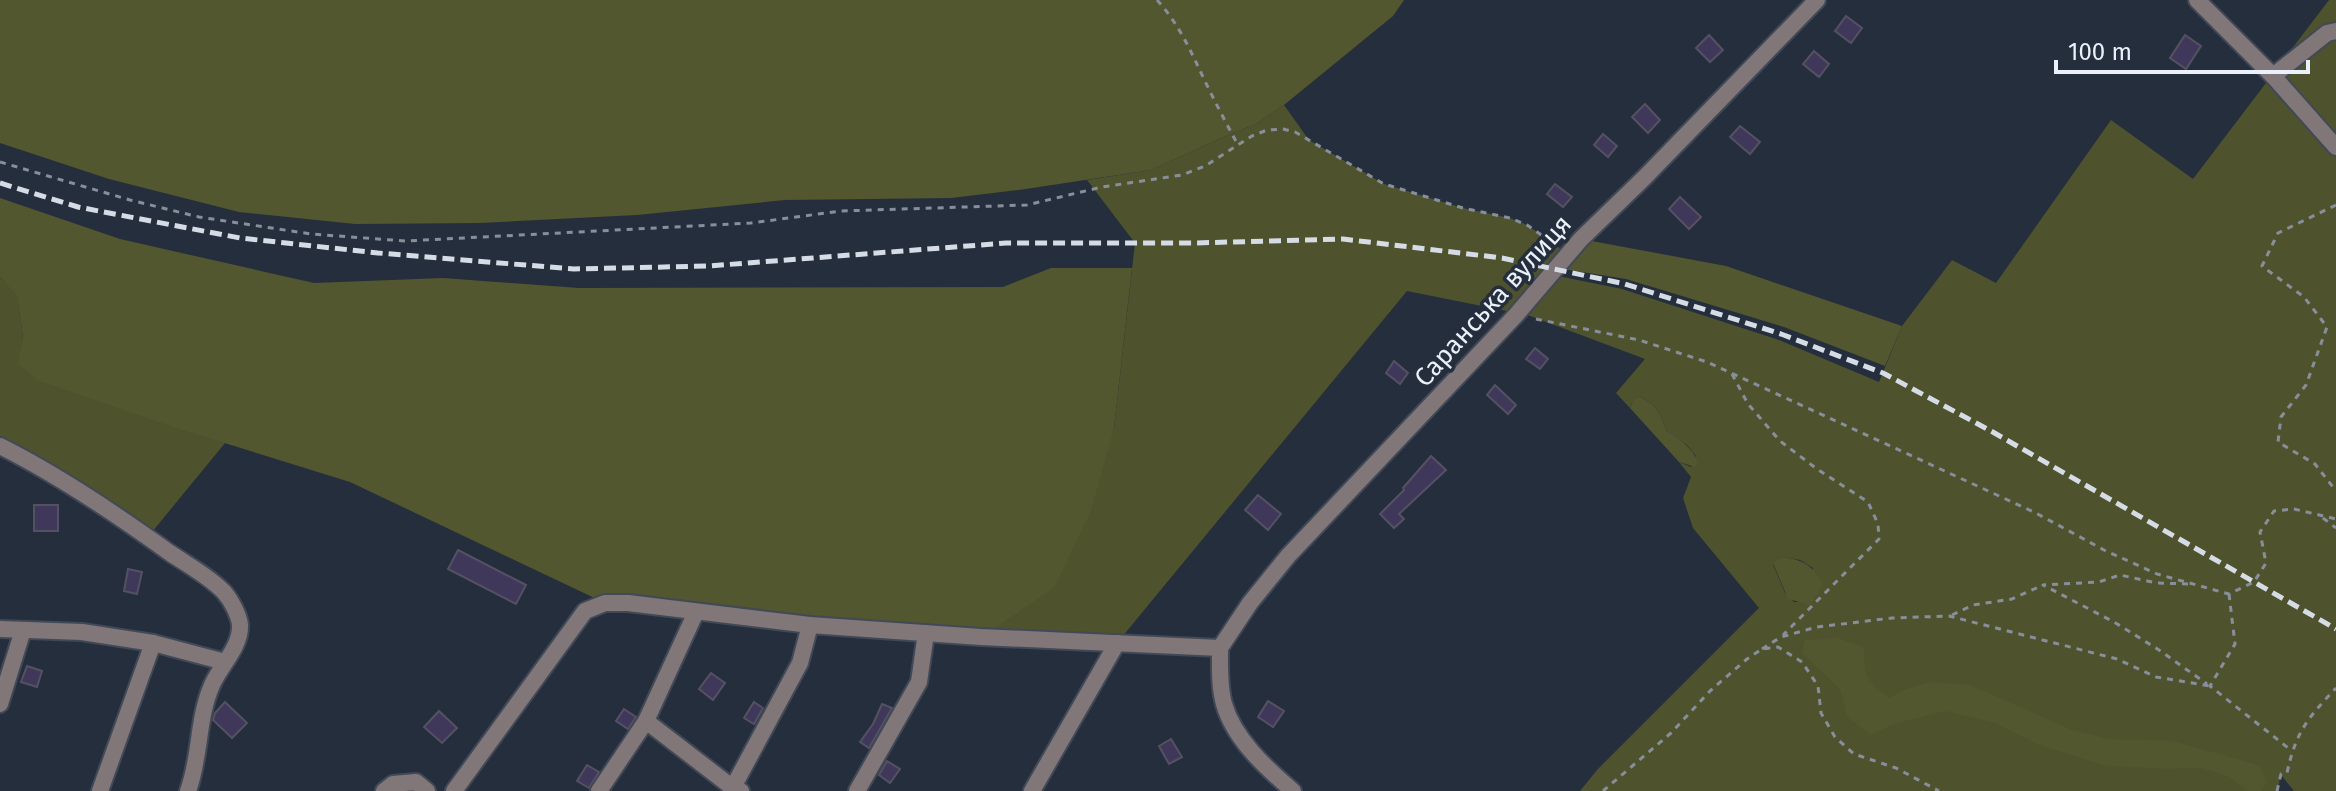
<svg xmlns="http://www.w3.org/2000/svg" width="2336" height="791" font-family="'Fira Sans',sans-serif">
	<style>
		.green { fill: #4e532e; fill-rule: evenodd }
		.forest { fill: #525730 }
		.building { fill: #40385a; stroke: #545162; stroke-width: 2 }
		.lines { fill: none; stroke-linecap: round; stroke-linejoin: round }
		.minor-casing { stroke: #414957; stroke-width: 20 }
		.path { stroke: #888f9b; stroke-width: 3; stroke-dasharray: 6 6; stroke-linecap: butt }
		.minor { stroke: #817779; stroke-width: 16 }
		.rail { stroke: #d6dce6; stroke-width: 5; stroke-dasharray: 12 6; stroke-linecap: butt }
		.labels { text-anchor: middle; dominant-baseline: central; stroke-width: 7; stroke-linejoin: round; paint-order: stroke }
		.street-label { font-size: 26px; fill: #ebf1fa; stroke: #252e3c }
	</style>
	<rect width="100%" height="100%" fill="#252e3c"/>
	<g class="green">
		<path d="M2329,0h7v791h-42l-13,-16 -4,16h-697l17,-21 162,-162 -66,-80 -10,-30 8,-21 -12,-15 12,5 5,-11 -9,-11 -20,-14c-8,-18 -7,-24 -27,-34l-8,6 -2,5 -14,-15 29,-34 -120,-45 33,-38 64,13 157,51 100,42 23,-56 50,-66 44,23 115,-163 82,59zM1783,557l17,3 13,8 -13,34h-6l-9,-9 -12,-29z"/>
		<polygon points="1284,105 1309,140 1384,184 1463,208 1510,218 1527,225 1564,251 1512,312 1407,291 1117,643 981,637 1114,428 1135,243 1087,180 1151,170 1226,136 1256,124"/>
		<polygon points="0,277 17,295 23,337 19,363 37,379 225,443 152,532 0,440"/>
	</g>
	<g class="forest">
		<polygon points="0,0 1404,0 1393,16 1284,105 1256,124 1226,136 1151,170 1019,190 951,198 785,200 637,215 480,223 355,224 239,212 109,179 0,143"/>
		<polygon points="0,198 120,239 314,283 443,278 579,288 1003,287 1051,268 1132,268 1114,428 1091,511 1054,588 981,637 605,603 350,482 176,428 37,380 18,363 23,337 17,296 0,277"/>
		<polygon points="1581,239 1726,266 1902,326 1885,366 1784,327 1626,279 1557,268"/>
		<path d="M1640,397c20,10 19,16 27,34 13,8 24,16 31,30l-3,6 -16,-5 -49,-54 4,-9z"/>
		<path d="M1783,557c20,3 29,8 39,25l-4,12 -8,11 -22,-6 -15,-36z"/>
		<path d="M1837,638l27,9c0,31 2,32 25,51l17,-9 25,-7 39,3 102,45 36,9 64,2 83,23 6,3 6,15 -6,9h-12l-21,-15 -26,-8 -34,1 -61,-3 -70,-22 -41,-21 -51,-12 -51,13 -24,11 -23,-19 -7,-27 -38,-36 3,-13z"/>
	</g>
	<g class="building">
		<polygon points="1846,16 1862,28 1851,43 1835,31"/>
		<polygon points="1709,35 1723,50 1710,62 1696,48"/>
		<polygon points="2185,35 2201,46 2186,69 2170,58"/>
		<polygon points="1814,51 1829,64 1819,77 1803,64"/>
		<polygon points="1645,104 1660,120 1648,133 1632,117"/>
		<polygon points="1740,126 1760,142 1750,154 1730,137"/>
		<polygon points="1603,134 1617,146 1608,157 1594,145"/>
		<polygon points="1555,184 1572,197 1563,207 1547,194"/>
		<polygon points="1680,197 1701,217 1689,229 1669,209"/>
		<polygon points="1535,348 1548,359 1540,369 1526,359"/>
		<polygon points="1394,361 1408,373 1400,384 1386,373"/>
		<polygon points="1495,385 1516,405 1508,414 1487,395"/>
		<polygon points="1431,456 1446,470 1399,514 1404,519 1394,528 1380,514 1404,490 1403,488"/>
		<polygon points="1258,495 1281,514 1268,530 1245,510"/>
		<rect x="34" y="505" width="24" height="26"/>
		<polygon points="458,550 526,585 516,604 448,569"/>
		<polygon points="128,569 142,572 137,594 124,591"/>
		<polygon points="27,666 42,671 37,687 21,682"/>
		<polygon points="711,673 725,683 713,700 699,689"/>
		<polygon points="1268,701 1284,711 1273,727 1258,717"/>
		<polygon points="225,702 247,723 232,738 213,720 215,713"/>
		<polygon points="754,702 763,708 754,724 744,718"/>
		<polygon points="882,704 892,708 869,748 860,742 873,724"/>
		<polygon points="624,709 636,717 628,729 616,721"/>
		<polygon points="439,711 457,728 442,743 424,727"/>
		<polygon points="1171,739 1182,757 1169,764 1159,746"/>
		<polygon points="887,761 900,769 890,783 879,775"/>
		<polygon points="587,765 599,772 589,788 577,781"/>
	</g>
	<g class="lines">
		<defs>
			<g id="minor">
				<polyline points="2197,0 2273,76 2336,147"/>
				<polyline points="2273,76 2327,33 2336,31"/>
				<path d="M0,446c60,30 116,68 170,107 18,12 40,24 54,39 7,8 15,23 16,33 1,22 -20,41 -28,60 -15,34 -11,71 -24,106"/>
				<polyline points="0,629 82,632 153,643 225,662"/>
				<polyline points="1220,648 1250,603 1288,556 1516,315 1581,239 1645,177 1817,0"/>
				<path d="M1220,648c0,18 -1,38 4,56 10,35 42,64 69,87"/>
				<polyline points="0,704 23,630"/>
				<polyline points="646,721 733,788 741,791"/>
				<polyline points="100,791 153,643"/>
				<polyline points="384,791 393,784 416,782 427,791"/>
				<polyline points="454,791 585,611 605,603 628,603 810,625 981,637 1220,648"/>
				<polyline points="599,791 646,721 696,612"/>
				<polyline points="731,791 800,663 810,625"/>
				<polyline points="857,791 919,682 926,633"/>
				<polyline points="1032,791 1117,643"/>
			</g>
		</defs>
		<use href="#minor" class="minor-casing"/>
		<g class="path">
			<path d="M1157,0c21,23 33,49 46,77 11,23 23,46 35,68"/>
			<polyline points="0,162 130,200 199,217 311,234 405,241 751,223 841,211 1027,205 1102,187 1182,175 1205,166 1252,136 1267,130 1283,129 1295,132 1384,184 1463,208 1510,218 1527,225 1556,245"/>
			<polyline points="2336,205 2278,233 2262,266 2304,297 2327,327 2306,385 2281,417 2278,442 2315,464 2336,491"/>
			<polyline points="1536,319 1639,340 1707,362 2034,512 2104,550 2157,574 2229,594 2254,582 2266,563 2260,532 2274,511 2294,509 2336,519"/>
			<polyline points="1732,374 1748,404 1780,441 1817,469 1868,502 1878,524 1879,539 1783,635"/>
			<polyline points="2323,518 2336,528"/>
			<polyline points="2188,584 2157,583 2120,575 2099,582 2043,585 2114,622 2159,650 2207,684"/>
			<polyline points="2229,594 2235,644 2210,686 2292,751"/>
			<polyline points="1952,615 1973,605 2012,599 2043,585"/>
			<polyline points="1762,649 1781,637 1817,627 1892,618 1949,616 2117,659 2156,677 2210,686"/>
			<polyline points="1603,791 1671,733 1710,691 1747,659 1762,649 1778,647 1802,662 1818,686 1821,713 1835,737 1854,754 1896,768 1939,791"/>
			<path d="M2277,791l4,-17 6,-1c9,-42 21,-55 49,-85"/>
		</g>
		<use href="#minor" class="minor"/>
		<polyline class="rail" points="0,183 78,207 240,238 378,253 574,269 709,266 1006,243 1194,243 1343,239 1502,258 1625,284 1781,334 1883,373 1991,431 2336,629"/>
	</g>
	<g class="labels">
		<g class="street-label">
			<text transform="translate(1493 301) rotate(-48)">Саранська вулиця</text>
		</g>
	</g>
	<path d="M2056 60v12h252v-12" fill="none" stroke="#ebf1fa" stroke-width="4"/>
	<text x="2068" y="60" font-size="24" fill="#ebf1fa" stroke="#252e3c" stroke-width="6" paint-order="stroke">100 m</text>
</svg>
